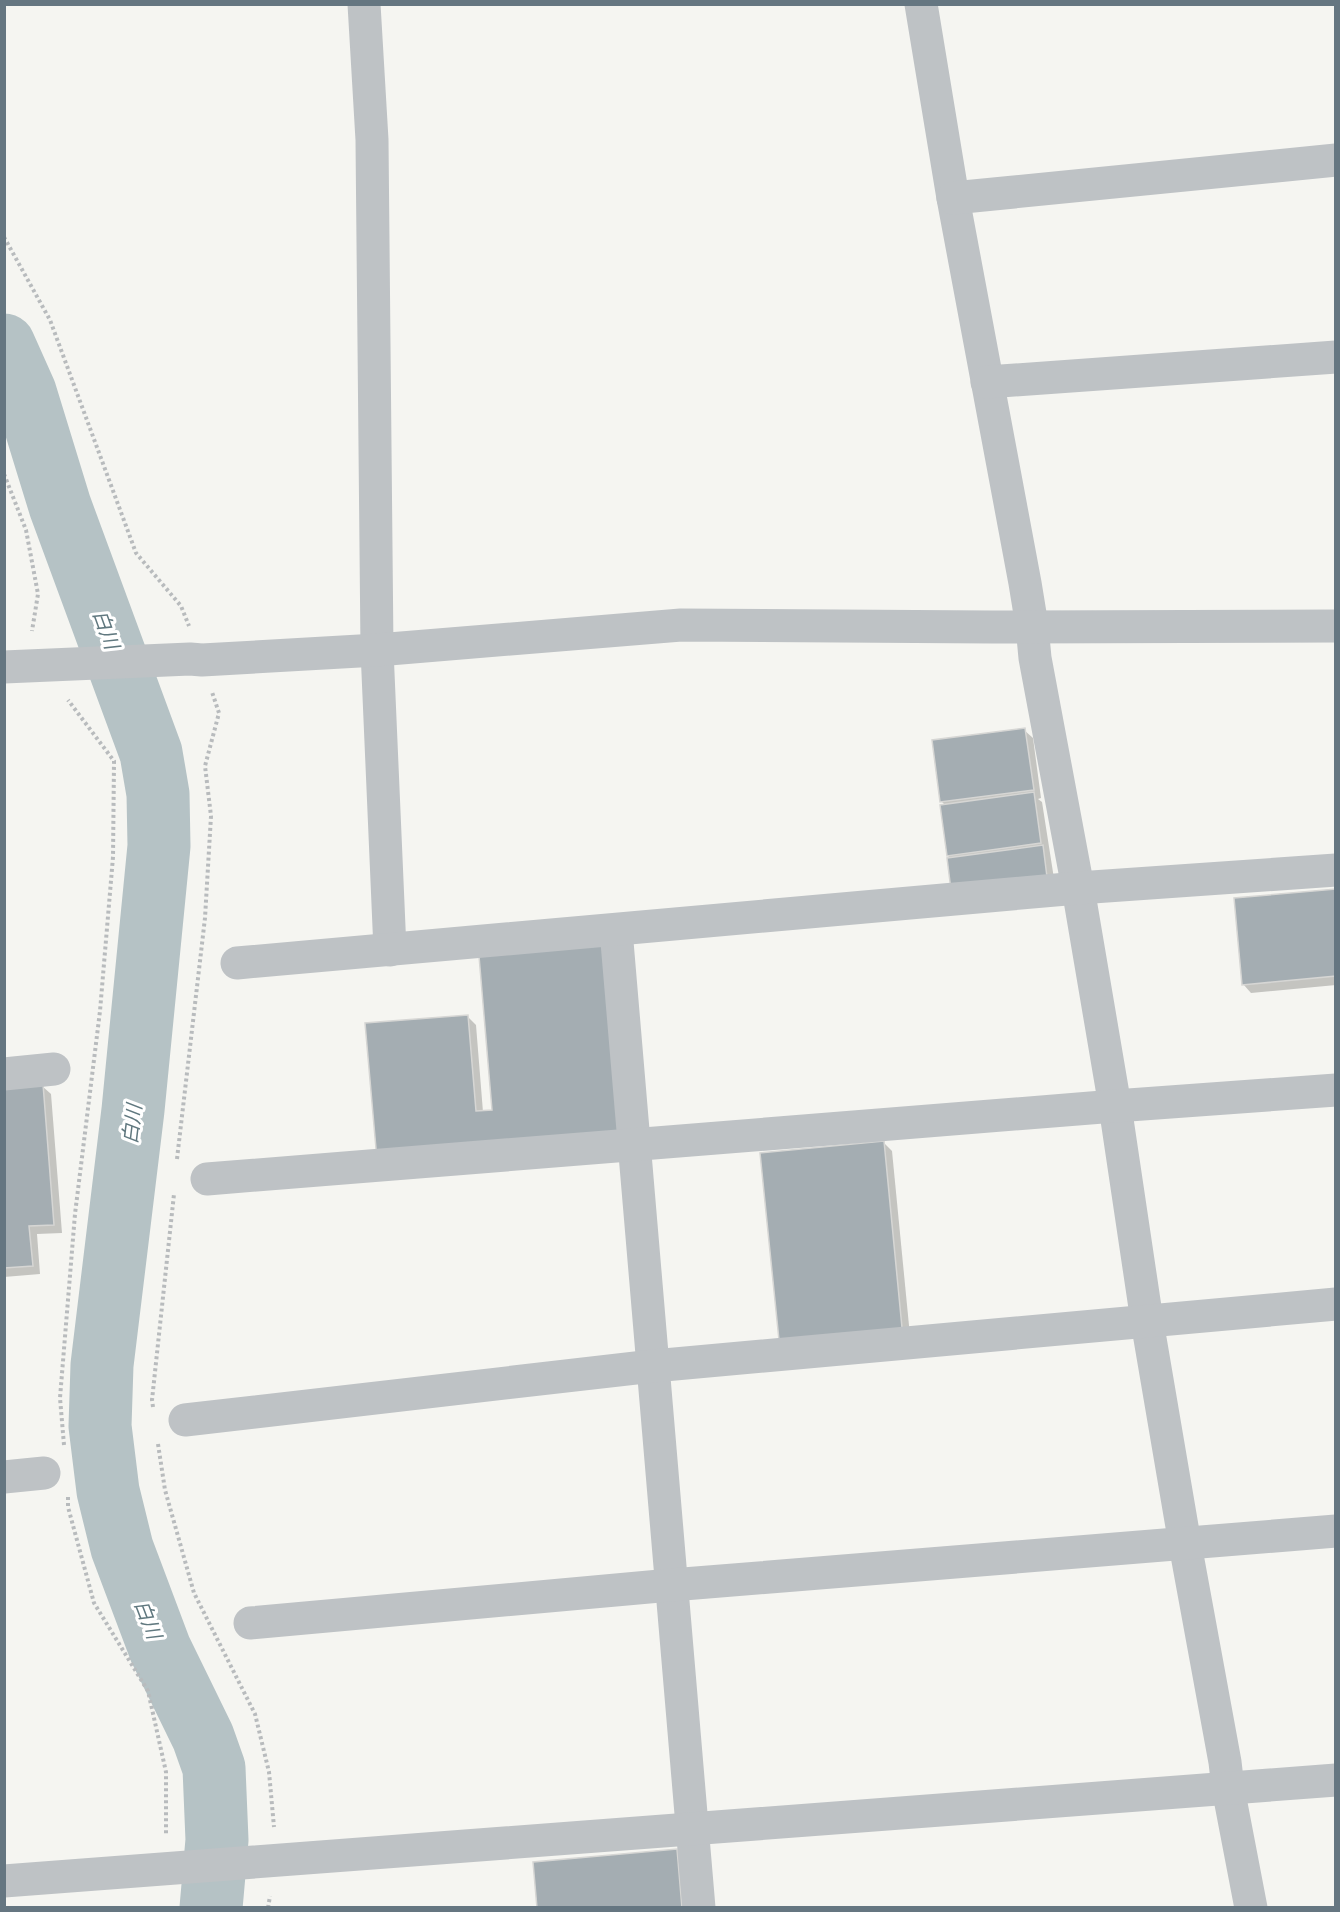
<svg xmlns="http://www.w3.org/2000/svg" width="1340" height="1912" font-family="'Exo 2','Noto Sans JP',sans-serif">
	<style>
		.shadow { fill: #0003 }
		.lines { fill: none; stroke-linecap: round; stroke-linejoin: round }
		.river { stroke: #b5c2c5; stroke-width: 63 }
		.building { fill: #a4adb2; stroke: #d6d6d4; stroke-width: 1.5 }
		.path { stroke: #b8bbbd; stroke-width: 4; stroke-dasharray: 3 3; stroke-linecap: butt }
		.minor { stroke: #bec2c5; stroke-width: 33 }
		.labels { text-anchor: middle; dominant-baseline: central; stroke-width: 6; stroke-linejoin: round; paint-order: stroke }
		.water-label { font-size: 20px; font-style: italic; fill: #60787f; stroke: #fff }
	</style>
	<rect width="100%" height="100%" fill="#f5f5f1"/>
	<g class="shadow">
		<polygon points="1024,730 1033,738 1041,798 1038,799 1042,802 1055,885 951,859 948,856 946,806 942,802"/>
		<polygon points="1336,890 1336,985 1251,993 1243,984"/>
		<polygon points="468,1017 476,1025 483,1112 632,1148 387,1168"/>
		<polygon points="42,1086 51,1094 62,1233 37,1234 40,1274 4,1277 4,1089"/>
		<polygon points="883,1142 892,1151 911,1346 781,1349"/>
		<polygon points="676,1851 685,1859 689,1908 539,1908"/>
	</g>
	<g class="lines">
		<polyline class="river" points="4,345 25,392 60,506 151,753 158,794 159,846 133,1110 102,1365 100,1426 108,1491 122,1548 160,1649 203,1737 214,1768 217,1840 211,1908"/>
	</g>
	<g class="building">
		<polygon points="1025,728 1034,790 940,802 932,740"/>
		<polygon points="1034,792 1041,843 947,856 940,805"/>
		<polygon points="1043,845 1047,877 951,890 947,858"/>
		<polygon points="1336,889 1336,976 1242,985 1234,898"/>
		<polygon points="609,945 625,1140 377,1160 365,1023 468,1015 476,1111 492,1110 479,956"/>
		<polygon points="43,1084 54,1225 29,1226 33,1266 4,1268 4,1087"/>
		<polygon points="884,1141 903,1338 780,1350 760,1153"/>
		<polygon points="677,1849 682,1908 537,1908 533,1862"/>
	</g>
	<g class="lines">
		<g class="path">
			<polyline points="4,237 50,320 136,553 181,606 189,626"/>
			<polyline points="4,474 26,530 38,594 32,631"/>
			<polyline points="177,1159 205,918 211,816 205,766 219,713 212,692"/>
			<polyline points="153,1407 152,1400 174,1194"/>
			<polyline points="158,1444 165,1490 194,1593 255,1714 269,1772 274,1827"/>
			<polyline points="64,1445 60,1398 75,1214 100,1011 113,857 114,761 68,700"/>
			<polyline points="68,1497 68,1507 94,1603 148,1691 166,1772 166,1835"/>
			<polyline points="268,1908 270,1896"/>
		</g>
		<g class="minor">
			<polyline points="364,4 372,140 377,650 390,950"/>
			<polyline points="921,4 953,198 1025,583 1032,626 1035,658 1078,888 1115,1106 1147,1321 1185,1544 1225,1762 1228,1788 1251,1908"/>
			<polyline points="953,198 1336,160"/>
			<polyline points="987,382 1336,357"/>
			<polyline points="4,667 190,659 202,660 377,650 681,625 992,627 1336,626"/>
			<polyline points="616,930 699,1908"/>
			<polyline points="237,963 1078,888 1336,870"/>
			<polyline points="4,1074 54,1069"/>
			<polyline points="207,1179 1115,1106 1336,1090"/>
			<polyline points="185,1420 653,1366 1336,1304"/>
			<polyline points="4,1477 44,1473"/>
			<polyline points="250,1623 671,1585 1336,1531"/>
			<polyline points="4,1881 1336,1780"/>
		</g>
	</g>
	<g class="labels">
		<g class="water-label">
			<text transform="translate(107 629) rotate(70)">白川</text>
			<text transform="translate(131 1124) rotate(-83)">白川</text>
			<text transform="translate(149 1619) rotate(69)">白川</text>
		</g>
	</g>
	<rect width="1340" height="1912" fill="none" stroke="#657681" stroke-width="12"/>
</svg>
